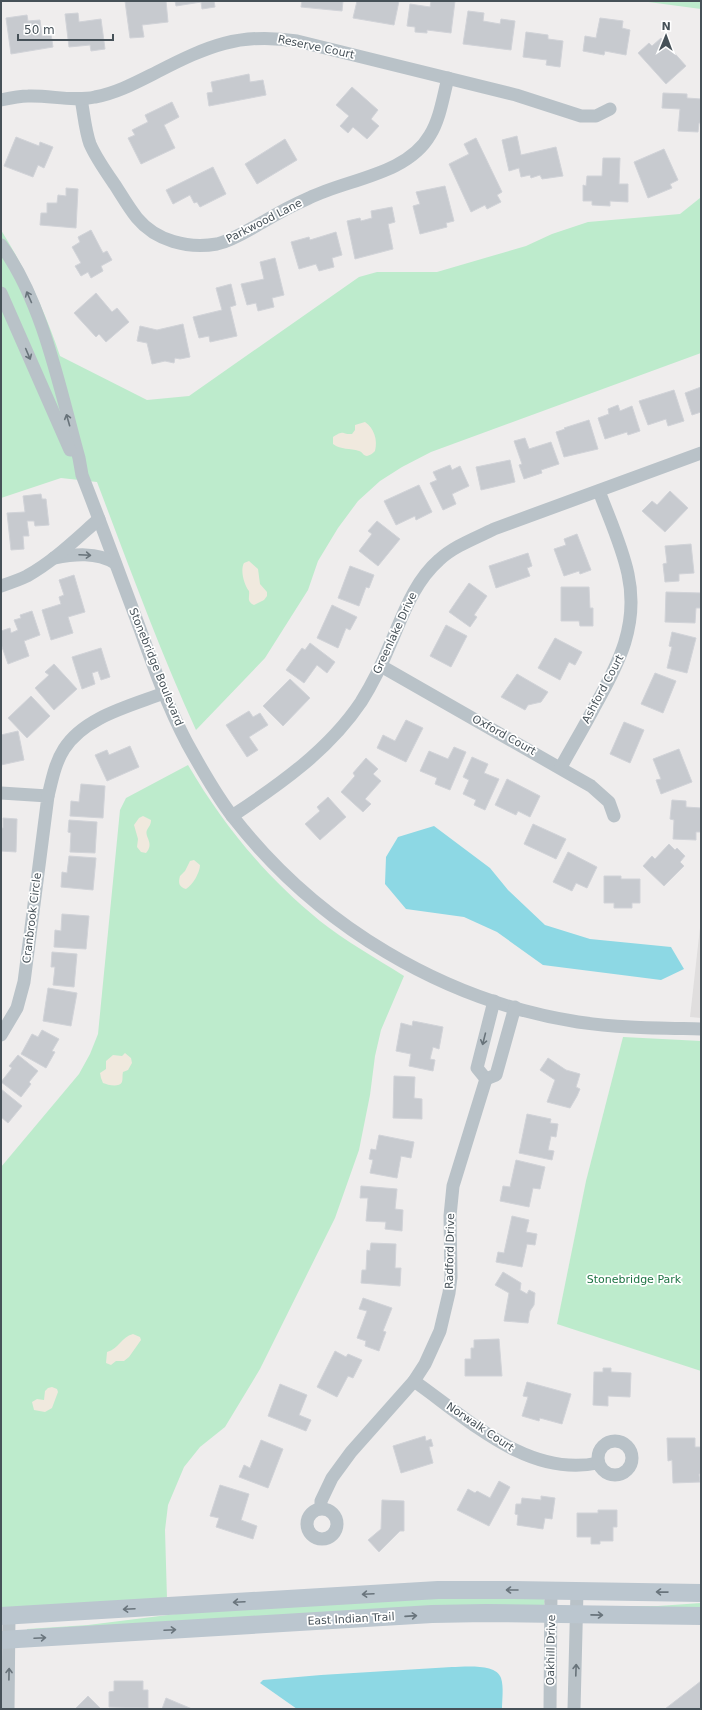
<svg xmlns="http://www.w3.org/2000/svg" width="702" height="1710" font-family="'DejaVu Sans',sans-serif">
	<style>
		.education { fill: #e0dede }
		.green { fill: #bdebcc }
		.sand { fill: #f0e9de }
		.water { fill: #8dd8e4 }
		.building { fill: #c7cacf; stroke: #d1d3d8 }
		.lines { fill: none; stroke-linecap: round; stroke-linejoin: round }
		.minor { stroke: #b9c2c8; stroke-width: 13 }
		.secondary { stroke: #bbc6cf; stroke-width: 18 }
		.oneway { stroke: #68737a }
		.oneway2 { stroke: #69747c }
		.labels { text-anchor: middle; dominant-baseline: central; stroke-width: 3.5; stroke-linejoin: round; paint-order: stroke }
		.street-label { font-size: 11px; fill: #465158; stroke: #fff }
		.park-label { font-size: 11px; fill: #1d7443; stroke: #fff }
	</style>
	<rect width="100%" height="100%" fill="#efeded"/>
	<polygon class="education" points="701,919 701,1018 690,1017"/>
	<g class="green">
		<polygon points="641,1 701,1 701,9"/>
		<path d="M701,196v157l-270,99 -29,15 -22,14 -22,20 -20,27 -20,33 -10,29 -43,68 -69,72c-37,-81 -67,-164 -99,-248l-36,-4 -60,20v-268c25,40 44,81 59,126l87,44 42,-4 170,-119 18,-5h60l89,-26 26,-12 36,-12 92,-8 20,-16z"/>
		<path d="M188,765c36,61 77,111 132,156 25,20 56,37 84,55l-23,54 -6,26 -5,39 -11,55 -24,68 -75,151 -35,58 -25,20 -16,20 -16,38 -3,25 2,69 -166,10v-442l78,-93 11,-20 8,-20 22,-224 6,-12z"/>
		<polygon points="623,1037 701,1041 701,1371 557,1324 586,1181"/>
		<polygon points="543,1598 545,1601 544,1605 27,1632 27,1629 88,1625 184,1613 422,1599"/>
		<polygon points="701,1603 701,1609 587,1606 658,1606"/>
	</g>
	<g class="sand">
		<path d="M365,422c9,6 13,18 10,29 -2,2 -4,4 -8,5 -4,0 -4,-4 -8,-5 -9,-3 -18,-1 -26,-7v-7c12,-8 9,-2 19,-3l3,-4v-5z"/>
		<path d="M249,561l9,8 2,15 7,8v4l-3,4 -10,5c-8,-4 -4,-8 -5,-14 -5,-6 -9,-21 -5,-28z"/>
		<path d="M143,816l8,4c0,5 -2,6 -4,10 -3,7 8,13 -1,23l-5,-1 -4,-5 1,-8 -4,-14 5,-7z"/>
		<path d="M194,860l6,5c0,7 -7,20 -14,24 -7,-2 -8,-6 -6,-13l5,-5 5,-10z"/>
		<path d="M125,1053l6,5 1,5 -4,7 -5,2c-1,3 0,7 -1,10 -3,6 -14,3 -19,1l-2,-5 -1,-5 6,-4v-8l7,-6 9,1z"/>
		<path d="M133,1334l7,3 1,3 -12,17 -5,4h-8l-5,4 -5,-2 1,-11c12,-3 14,-15 26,-18z"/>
		<polygon points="52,1387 57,1389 58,1392 52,1408 45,1412 34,1410 32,1402 37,1399 44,1400 45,1391 48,1388"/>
	</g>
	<g class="water">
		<polygon points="434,826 490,868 508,890 545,925 590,939 671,947 684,969 661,980 543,965 497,932 464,917 406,909 385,884 386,857 398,837"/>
		<path d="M452,1667c12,0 44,-4 49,11 3,9 1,22 1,31h-205l-37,-26 3,-3 58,-5z"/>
	</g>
	<g class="building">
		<polygon points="125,1 166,1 168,22 142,25 144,37 130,38"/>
		<polygon points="175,1 214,1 215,7 202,9 201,2 176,6"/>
		<polygon points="302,1 343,1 342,11 301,7"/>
		<polygon points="357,1 399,1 394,25 353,18"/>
		<polygon points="431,1 455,1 451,33 427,30 427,33 415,32 415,27 407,26 410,4 430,7"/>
		<polygon points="468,11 484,13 483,21 500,24 501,19 515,21 511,50 463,44"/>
		<polygon points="78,13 79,22 101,19 105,49 91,51 90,45 69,47 65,14"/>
		<polygon points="27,15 28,21 40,20 42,36 51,34 53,47 11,54 6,18"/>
		<polygon points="600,18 623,21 622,28 630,30 626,55 605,51 604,55 583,51 585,36 596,38"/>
		<polygon points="526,32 548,35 548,39 563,41 560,67 546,65 547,60 523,57"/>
		<polygon points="661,38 686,66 666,84 638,53 649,43 652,46"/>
		<polygon points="249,74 250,82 263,80 266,95 209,106 207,93 213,92 211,82"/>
		<polygon points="352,87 378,110 371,119 379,126 367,139 353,127 348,133 340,126 349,116 336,105"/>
		<polygon points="663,93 687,94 687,98 701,99 701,123 699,123 698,132 678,131 680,109 662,108"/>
		<polygon points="172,102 179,117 164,125 175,148 141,164 128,138 135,135 132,130 148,122 145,115"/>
		<polygon points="517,136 521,155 556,147 563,176 542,179 540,175 531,178 530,175 521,177 519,168 509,171 502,140"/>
		<polygon points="16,137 39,146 40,142 53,147 44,168 38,165 33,177 4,166"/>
		<polygon points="476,138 502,192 497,195 501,202 487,209 485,205 471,212 449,164 469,154 464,144"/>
		<polygon points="285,139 297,160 257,184 245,164"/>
		<polygon points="664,149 678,180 670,184 672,188 648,198 634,162"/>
		<polygon points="603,158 620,158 619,184 628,184 628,202 610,201 610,206 592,205 592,201 583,201 583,185 586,186 587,176 602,176"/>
		<polygon points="213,167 226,194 200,207 197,202 194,203 190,195 173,204 166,190"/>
		<polygon points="445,186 454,221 446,223 447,227 420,234 413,206 420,204 416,192"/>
		<polygon points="66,188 78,189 76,228 40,225 41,213 47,213 47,203 57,203 58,195 66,196"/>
		<polygon points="392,207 395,222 388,224 393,249 355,259 347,221 360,218 361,221 372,218 371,211"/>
		<polygon points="91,230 103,253 107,251 112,260 101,266 103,271 91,278 88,272 81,276 75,266 81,263 72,247 80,242 78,237"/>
		<polygon points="336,232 342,255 332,258 334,267 319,271 316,264 299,269 291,242 309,237 310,240"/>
		<polygon points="275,258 284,295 272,298 274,307 258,311 256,303 247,305 241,284 264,279 260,262"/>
		<polygon points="231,284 236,305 230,307 237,336 210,342 209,336 199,338 193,317 222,310 216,288"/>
		<polygon points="96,293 112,312 117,308 129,322 106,342 99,334 96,337 74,313"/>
		<polygon points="183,324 190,357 180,359 175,358 174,363 165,361 152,364 147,343 137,341 140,326 157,330"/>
		<polygon points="701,387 701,412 692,415 685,393"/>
		<polygon points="674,390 684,421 668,426 666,419 648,425 639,401"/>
		<polygon points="618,405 620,411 632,406 640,431 628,435 627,432 605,439 598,418 609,414 608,409"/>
		<polygon points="589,420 598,449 564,457 556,432 565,429 564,428"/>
		<polygon points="525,438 529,449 551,442 559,464 541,470 542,473 524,479 519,465 522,464 514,441"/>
		<polygon points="510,460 515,482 481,490 476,467"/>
		<polygon points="450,465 452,470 460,466 469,486 452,494 456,504 443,510 430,483 437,480 433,472"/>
		<polygon points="419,485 432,512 416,520 415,516 396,525 384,501"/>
		<polygon points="670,491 688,508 665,532 642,511 652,501 657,505"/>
		<polygon points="41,494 42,499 46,499 49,525 35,526 34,521 27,521 29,536 23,536 24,549 11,550 7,513 25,512 23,496"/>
		<polygon points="377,521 400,539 378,566 359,551 372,534 368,531"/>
		<polygon points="577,534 591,570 580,574 579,571 564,576 554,549 566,545 564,539"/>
		<polygon points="691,544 694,573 679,574 679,581 665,582 663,564 667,563 665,546"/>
		<polygon points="528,553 532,566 527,568 530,576 496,588 489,566"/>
		<polygon points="350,566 374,575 369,588 366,587 359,606 338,598"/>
		<polygon points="74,575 85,612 68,617 73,633 51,640 42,610 61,604 59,597 64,595 59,580"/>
		<polygon points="469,583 487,596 474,615 477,617 470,627 449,612"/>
		<polygon points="561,587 589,587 590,608 593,608 593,626 580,626 579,621 561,621"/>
		<polygon points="666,592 701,593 701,608 696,608 695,623 665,622"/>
		<polygon points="332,605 357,617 350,630 346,628 338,648 317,638"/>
		<polygon points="32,611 40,635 24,641 29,656 8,664 1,644 1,631 10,628 11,633 18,630 14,620 21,618 20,615"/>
		<polygon points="446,625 467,636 451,667 430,656"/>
		<polygon points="672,632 696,638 687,673 667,668 672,647 669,646"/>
		<polygon points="555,638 582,652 575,665 569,662 560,680 538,668"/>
		<polygon points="310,643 335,662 327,673 317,665 304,683 286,670 302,648 305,650"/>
		<polygon points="101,648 110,677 101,680 98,671 92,673 95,684 82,689 72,657"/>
		<polygon points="54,664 77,689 54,710 35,688 49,675 45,672"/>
		<polygon points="655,673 676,681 663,713 641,704"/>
		<polygon points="517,674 548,692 541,702 528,705 525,710 501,697"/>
		<polygon points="290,679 310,698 283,726 263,706"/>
		<polygon points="31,696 50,716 27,738 8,718"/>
		<polygon points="249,711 253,717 260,713 268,725 249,737 258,750 247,757 226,725"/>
		<polygon points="406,720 423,728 406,762 377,748 383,735 395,741"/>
		<polygon points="624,722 644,730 630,763 610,754"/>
		<polygon points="18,731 24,760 1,765 1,735"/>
		<polygon points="130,746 139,767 107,781 95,755 107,750 109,755"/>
		<polygon points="454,747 466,752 450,790 435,784 437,778 420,771 429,751 448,759"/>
		<polygon points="679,749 692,782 661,794 656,780 661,779 653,759"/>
		<polygon points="472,757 488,764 484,773 499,779 485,810 474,805 476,800 463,794 469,780 463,777"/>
		<polygon points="366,758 378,769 373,774 381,781 365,799 371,804 363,812 341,792 355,776 353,773"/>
		<polygon points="507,779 540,796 530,817 518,811 516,815 495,805"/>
		<polygon points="81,784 105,786 103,818 70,816 71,801 79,802"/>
		<polygon points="328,797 346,817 320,840 305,824 320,811 317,807"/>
		<polygon points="672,800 686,801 686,807 701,808 701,832 696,832 696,840 673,839 674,820 670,819"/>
		<polygon points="3,818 17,819 16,852 1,851 1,828 3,828"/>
		<polygon points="69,820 97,822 95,853 70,852 71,833 68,832"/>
		<polygon points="533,824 566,839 556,859 524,844"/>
		<polygon points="669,844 675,850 677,848 685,856 680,862 684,866 664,886 643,866 652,856 655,859"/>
		<polygon points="568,852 597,867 587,888 576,883 572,891 553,882"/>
		<polygon points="69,856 96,858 93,890 61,887 62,872 67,873"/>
		<polygon points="604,876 621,876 621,879 640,879 640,903 632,903 632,908 614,908 614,903 604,903"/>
		<polygon points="62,914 89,916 86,949 54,947 55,930 61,931"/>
		<polygon points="52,952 77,954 74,987 53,985 55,967 51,967"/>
		<polygon points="48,988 77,993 71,1026 43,1021"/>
		<polygon points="413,1021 443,1027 439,1049 433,1047 430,1059 435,1060 433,1071 409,1066 411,1054 396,1051 401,1023 412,1026"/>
		<polygon points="42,1030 59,1039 52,1051 55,1052 46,1068 21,1054 32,1034 38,1037"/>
		<polygon points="18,1055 38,1071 29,1082 31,1084 21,1097 1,1082 12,1068 9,1066"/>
		<polygon points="548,1058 566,1070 580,1074 576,1087 580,1089 577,1096 570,1108 547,1102 555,1080 540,1070"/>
		<polygon points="394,1076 415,1077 414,1098 422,1099 422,1119 393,1118"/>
		<polygon points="1,1089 22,1106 8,1123 1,1117"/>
		<polygon points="527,1114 551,1119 550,1123 558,1124 556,1137 551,1136 548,1150 554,1151 552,1160 519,1153"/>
		<polygon points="379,1135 414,1142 411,1158 401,1156 397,1178 370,1173 373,1160 369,1159 371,1149 376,1150"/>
		<polygon points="516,1160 545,1167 540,1189 533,1188 529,1207 500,1201 503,1186 510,1187"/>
		<polygon points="361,1186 397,1189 395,1209 403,1210 402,1231 385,1229 386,1222 366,1221 368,1198 360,1198"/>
		<polygon points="512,1216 529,1220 526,1232 537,1234 535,1245 527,1244 522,1267 496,1262 498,1252 504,1253"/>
		<polygon points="371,1243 396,1244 395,1268 401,1268 400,1286 361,1283 362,1270 366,1270 367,1250 370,1251"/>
		<polygon points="503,1272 521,1283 520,1290 527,1294 529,1290 535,1293 534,1305 530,1311 528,1323 504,1321 509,1293 495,1285"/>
		<polygon points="363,1298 392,1308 383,1331 386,1332 379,1351 365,1346 366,1341 357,1338 367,1311 359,1309"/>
		<polygon points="499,1339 502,1376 465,1376 465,1359 471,1359 471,1348 474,1348 474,1340"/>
		<polygon points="335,1351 346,1357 348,1354 362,1360 353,1378 348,1376 337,1397 317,1387"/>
		<polygon points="603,1368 611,1368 611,1372 631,1373 630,1397 608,1396 608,1406 593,1405 594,1372 603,1372"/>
		<polygon points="527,1382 571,1394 562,1424 540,1418 539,1421 522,1416 528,1397 523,1396"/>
		<polygon points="280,1384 307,1395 299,1415 311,1420 306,1431 268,1416"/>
		<polygon points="425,1436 426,1441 431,1439 433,1446 429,1447 433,1463 401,1473 393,1446"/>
		<polygon points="667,1438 695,1438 695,1447 701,1447 701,1474 699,1474 700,1482 673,1483 672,1460 668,1461"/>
		<polygon points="261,1440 283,1449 268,1488 239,1477 244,1465 250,1468"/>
		<polygon points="499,1481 510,1487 489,1526 457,1510 468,1489 475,1493 477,1491 490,1498"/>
		<polygon points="220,1485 249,1494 241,1520 257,1526 253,1539 216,1527 219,1518 210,1516"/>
		<polygon points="541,1496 555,1498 552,1519 545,1518 543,1529 517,1525 518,1515 515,1514 516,1504 521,1504 522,1498 541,1500"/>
		<polygon points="382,1500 404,1501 404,1531 400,1531 379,1552 368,1540 381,1529"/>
		<polygon points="598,1510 617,1510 617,1527 613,1527 613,1541 600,1541 600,1544 591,1544 591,1537 577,1537 577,1513 598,1513"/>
		<polygon points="114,1681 143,1681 143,1690 148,1690 148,1708 109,1707 109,1692 114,1691"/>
		<polygon points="701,1681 701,1709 665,1709"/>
		<polygon points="88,1696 101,1709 75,1709"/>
		<polygon points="166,1698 192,1709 162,1709"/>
	</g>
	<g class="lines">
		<g class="minor">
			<path d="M81,99c3,15 4,31 9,45 6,14 16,28 25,41 7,11 14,23 22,33 19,23 51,31 80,26 17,-4 31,-14 46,-22 15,-9 30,-17 46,-24 38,-19 98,-23 121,-63 10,-16 13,-38 18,-57"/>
			<path d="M1,100c9,-2 18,-4 27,-4 22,-1 45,6 67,1 22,-4 42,-15 62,-25 51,-26 82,-40 140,-31l219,54 65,21h15l14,-7"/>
			<path d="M1,245c42,56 59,145 78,213l3,17c20,51 39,103 58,154 14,39 28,78 47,114 14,25 28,51 46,74 84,108 210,184 345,205 41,6 82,6 123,7"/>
			<polyline points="1,293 70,450"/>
			<path d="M54,558c21,-4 42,-6 61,5"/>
			<path d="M1,586c9,-3 18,-6 26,-10 27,-15 49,-37 72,-57"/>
			<polyline points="381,666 591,786 609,802 614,816"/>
			<path d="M561,767c11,-20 23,-40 34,-61 24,-43 44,-81 33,-132 -6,-28 -19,-56 -29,-83"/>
			<polyline points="1,793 48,796 24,982 17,1008 1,1035"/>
			<path d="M48,796c4,-16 7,-33 16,-47 20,-32 66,-43 100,-56"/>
			<path d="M232,816c47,-31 97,-66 129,-114 12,-19 22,-40 31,-62 12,-28 23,-59 47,-80 15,-14 37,-22 55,-31l207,-76"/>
			<polyline points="486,1079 477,1068 494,1001"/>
			<polyline points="486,1079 496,1075 515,1007"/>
			<path d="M414,1381c54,38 114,97 184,82"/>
			<circle cx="615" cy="1458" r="17"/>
			<polyline points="321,1508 321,1501 332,1478 351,1452 414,1381 425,1364 440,1331 449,1293 451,1277 450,1216 453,1186 486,1079"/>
			<circle cx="322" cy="1524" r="15"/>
			<polyline points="8,1709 9,1616"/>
			<polyline points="550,1709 551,1590"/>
			<polyline points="574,1709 577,1591"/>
		</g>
		<g class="secondary">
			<polyline points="1,1616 438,1590 513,1590 701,1593"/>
			<polyline points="1,1640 432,1614 486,1613 701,1616"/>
		</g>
	</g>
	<defs><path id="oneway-shaft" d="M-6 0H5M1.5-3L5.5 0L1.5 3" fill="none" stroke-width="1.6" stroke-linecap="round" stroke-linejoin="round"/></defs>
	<g class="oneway">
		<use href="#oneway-shaft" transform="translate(29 297) rotate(-114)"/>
		<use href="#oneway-shaft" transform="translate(28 354) rotate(67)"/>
		<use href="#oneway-shaft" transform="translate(68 420) rotate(-106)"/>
		<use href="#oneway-shaft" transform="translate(85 555) rotate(3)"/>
		<use href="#oneway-shaft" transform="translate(484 1039) rotate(104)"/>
		<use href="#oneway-shaft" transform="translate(576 1670) rotate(-88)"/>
		<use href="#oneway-shaft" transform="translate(9 1674) rotate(-89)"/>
	</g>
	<g class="oneway2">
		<use href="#oneway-shaft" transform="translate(512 1590) rotate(-180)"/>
		<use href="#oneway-shaft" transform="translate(662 1592) rotate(-179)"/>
		<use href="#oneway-shaft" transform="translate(368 1594) rotate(177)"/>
		<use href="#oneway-shaft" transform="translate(239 1602) rotate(177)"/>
		<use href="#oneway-shaft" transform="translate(129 1609) rotate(177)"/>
		<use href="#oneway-shaft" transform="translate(597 1615) rotate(1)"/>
		<use href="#oneway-shaft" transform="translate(411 1616) rotate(-4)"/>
		<use href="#oneway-shaft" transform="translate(170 1630) rotate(-3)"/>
		<use href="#oneway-shaft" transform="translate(40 1638) rotate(-3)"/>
	</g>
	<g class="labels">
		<g class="street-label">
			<text transform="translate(316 47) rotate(12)">Reserve Court</text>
			<text transform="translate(264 221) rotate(-27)">Parkwood Lane</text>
			<text transform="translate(395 633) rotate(-65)">Greenlake Drive</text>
			<text transform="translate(156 667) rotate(68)">Stonebridge Boulevard</text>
			<text transform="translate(603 689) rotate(-62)">Ashford Court</text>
			<text transform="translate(504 735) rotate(29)">Oxford Court</text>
			<text transform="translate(32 918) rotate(-83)">Cranbrook Circle</text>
			<text transform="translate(450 1251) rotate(-89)">Radford Drive</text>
			<text transform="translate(480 1427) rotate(34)">Norwalk Court</text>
			<text transform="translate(351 1619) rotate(-3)">East Indian Trail</text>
			<text transform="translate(551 1650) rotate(-89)">Oakhill Drive</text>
		</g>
		<g class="park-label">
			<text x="634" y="1279">Stonebridge Park</text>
		</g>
	</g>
	<rect width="702" height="1710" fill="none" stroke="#465158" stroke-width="4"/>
	<g transform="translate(666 36) rotate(1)" stroke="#ffffff" stroke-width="3" paint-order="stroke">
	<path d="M0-3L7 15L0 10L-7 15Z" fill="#465158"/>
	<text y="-6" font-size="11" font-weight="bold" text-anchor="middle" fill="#465158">N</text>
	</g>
	<path d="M18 34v6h95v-6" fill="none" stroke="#465158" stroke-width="2"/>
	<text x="24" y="34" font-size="12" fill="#465158" stroke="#ffffff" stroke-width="3" paint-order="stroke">50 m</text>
</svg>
